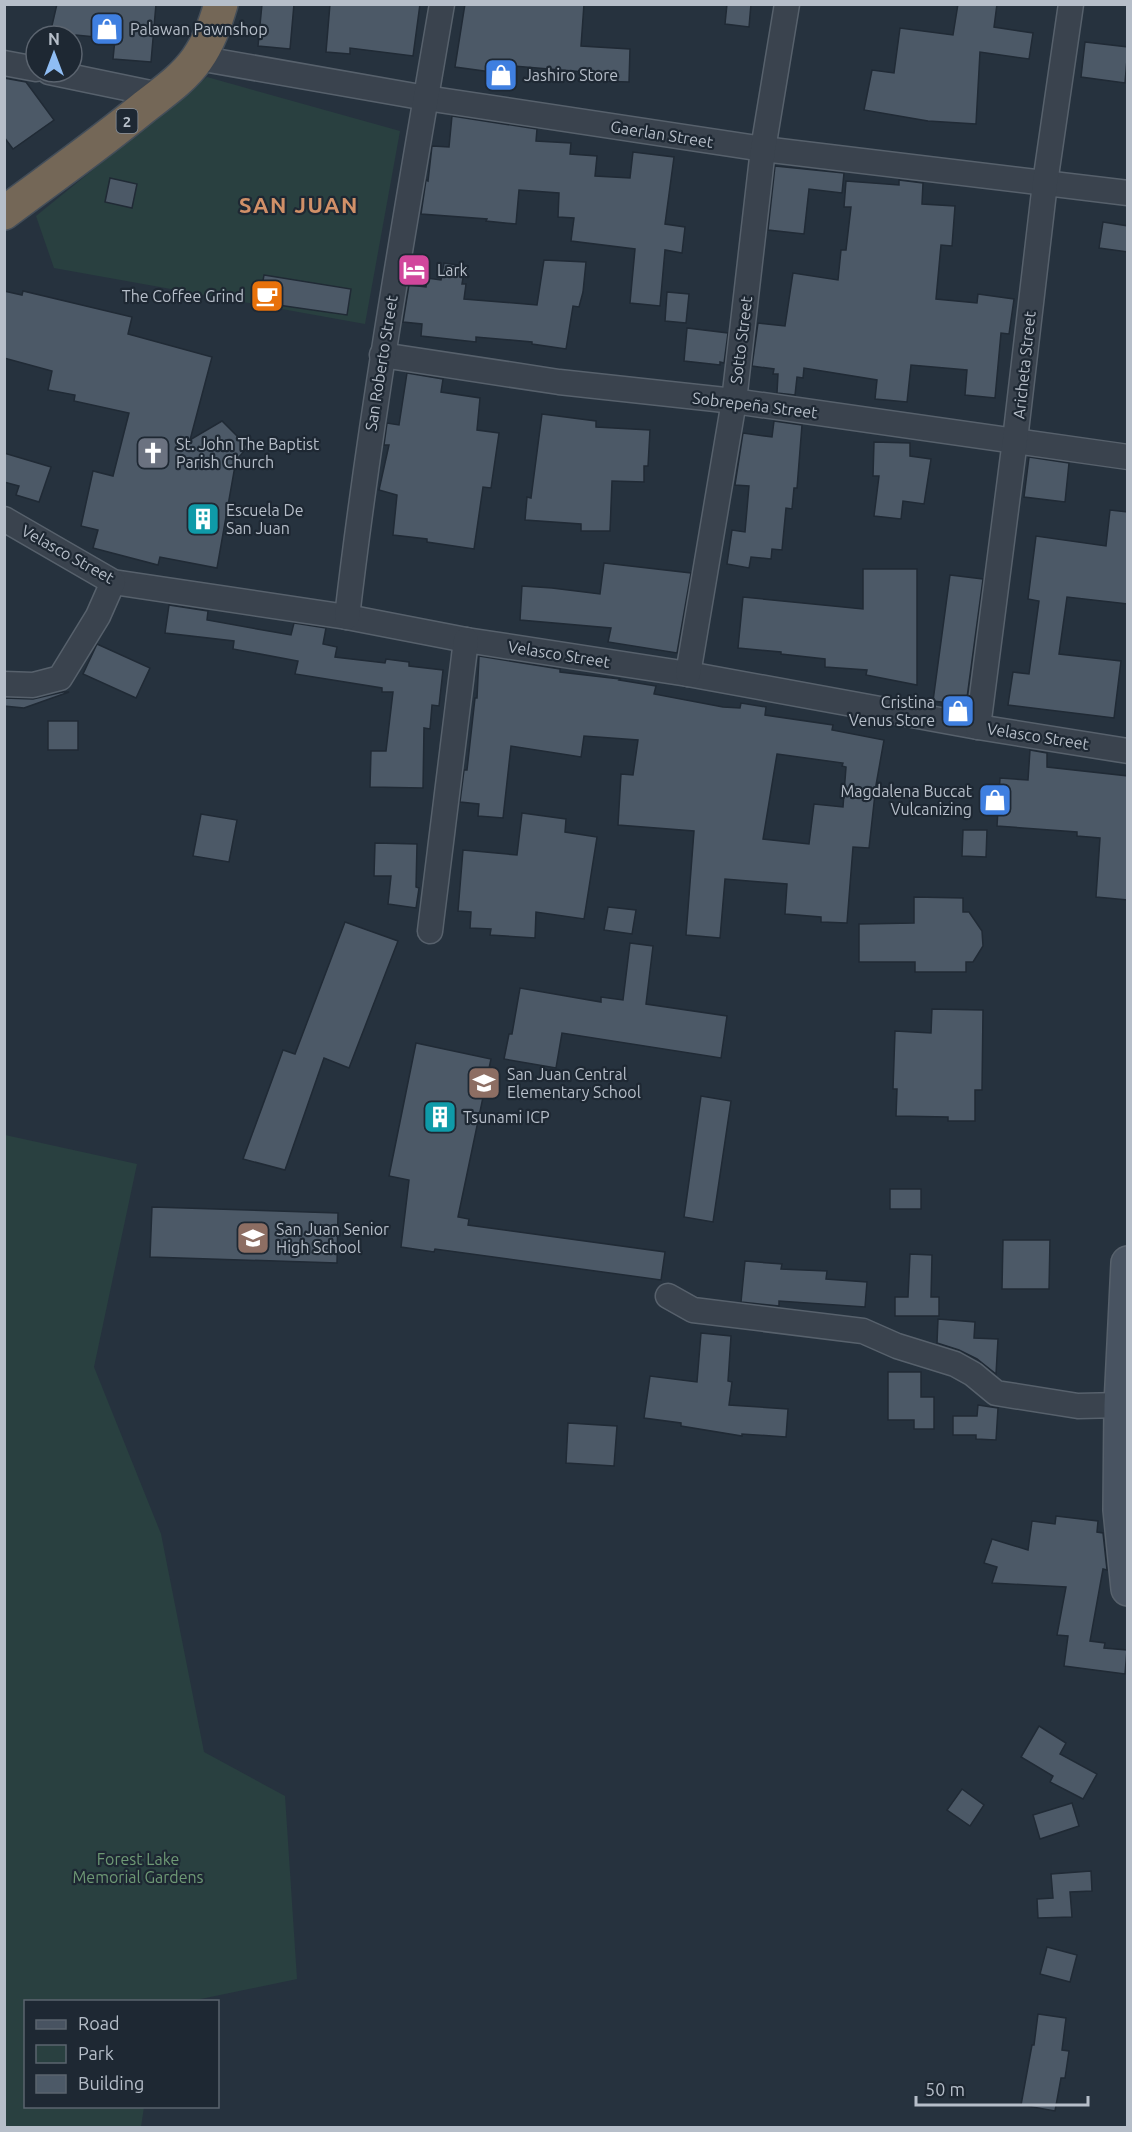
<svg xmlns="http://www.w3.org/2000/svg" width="1132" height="2132" font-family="Ubuntu,sans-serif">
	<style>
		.green { fill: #294040 }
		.building { fill: #4c5967; stroke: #202a35; stroke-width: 1.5; fill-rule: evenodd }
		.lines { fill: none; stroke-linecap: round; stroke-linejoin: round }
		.street-casing { stroke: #57616c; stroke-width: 27 }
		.secondary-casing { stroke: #57616c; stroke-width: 36 }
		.highway-casing { stroke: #444e59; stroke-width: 36 }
		.street { stroke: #3a434e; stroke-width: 24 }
		.secondary { stroke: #485361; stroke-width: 33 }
		.highway { stroke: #746757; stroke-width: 33 }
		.labels { text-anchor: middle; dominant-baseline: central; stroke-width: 4.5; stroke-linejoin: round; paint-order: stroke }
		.shield { fill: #1e2833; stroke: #88919c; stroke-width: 1.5 }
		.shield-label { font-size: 15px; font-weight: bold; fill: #b6bec9 }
		.poi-label { font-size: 16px; fill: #b6bec9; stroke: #1e2833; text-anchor: start }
		.street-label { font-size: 16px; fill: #b6bec9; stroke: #1e2833 }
		.park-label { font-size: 16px; fill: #6e9975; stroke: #1e2833 }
		.district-label { font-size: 22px; font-weight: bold; letter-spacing: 1.5px; fill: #d19068; stroke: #1e2833 }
	</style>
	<rect width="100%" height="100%" fill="#26323e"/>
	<g class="green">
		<polygon points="207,77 400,131 365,324 54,268 36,216"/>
		<polygon points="5,1135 137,1164 94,1367 161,1534 204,1752 285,1796 297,1979 191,2001 26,2002 26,2106 144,2107 141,2127 5,2127"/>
	</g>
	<g class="building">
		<polygon points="57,4 156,4 151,62 113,59 115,39 76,35 75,40 72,39 72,36 50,34"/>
		<polygon points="262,4 294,4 290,49 258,46"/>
		<polygon points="330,4 420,4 413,56 350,48 350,54 326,52"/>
		<polygon points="465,4 584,4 581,46 630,49 629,82 596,81 596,73 514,66 513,75 455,67"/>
		<polygon points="727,4 751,4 749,27 725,24"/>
		<polygon points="958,4 997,4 994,27 1033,33 1029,59 980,52 976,124 928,121 864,110 872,70 894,73 900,28 953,35"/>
		<polygon points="1085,42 1128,47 1125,83 1081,77"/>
		<polygon points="4,78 26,82 54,120 13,149 4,137"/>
		<polygon points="452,116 537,129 536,141 571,143 570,154 597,156 595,176 630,178 633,152 674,157 665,224 685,227 682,253 665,250 660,306 630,303 635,249 571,241 574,218 558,217 559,193 519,190 516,224 486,221 487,219 421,214 426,180 428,181 432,146 449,147"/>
		<polygon points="775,166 844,173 842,193 809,189 804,234 768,230"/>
		<polygon points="110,178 137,184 132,208 105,202"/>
		<polygon points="899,180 923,183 922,204 955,206 952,246 941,245 936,299 977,303 978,294 1014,299 1009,334 1001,333 995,398 965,395 967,370 911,365 907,402 875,399 877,380 804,368 803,378 797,377 795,395 777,393 778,374 773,374 774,369 752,366 758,323 785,326 793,273 838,280 841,250 846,250 851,207 844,207 846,181 899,185"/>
		<polygon points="1103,222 1128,226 1128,252 1099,248"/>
		<polygon points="544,260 586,262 583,292 579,307 573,306 566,349 532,344 532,342 476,337 476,342 421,336 422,324 403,322 409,285 426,287 427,278 441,280 444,263 465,266 462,284 466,284 464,299 537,305"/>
		<polygon points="264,275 351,289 347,315 264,303 260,297"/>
		<polygon points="4,291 22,295 23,291 132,317 128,334 212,357 190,440 222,421 248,447 236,460 217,568 160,557 158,565 93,548 98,530 81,526 93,471 113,476 129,413 74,401 75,395 48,390 52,371 4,358"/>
		<polygon points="667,292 689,294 686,323 665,321"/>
		<polygon points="687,328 728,333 724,363 720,362 720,365 684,361"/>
		<polygon points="407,373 443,379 441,392 480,398 477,430 499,433 491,488 483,487 474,549 427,542 427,539 393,535 397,495 379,490 389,445 384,445 387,423 399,425"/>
		<polygon points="542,414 596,421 596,427 650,430 648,466 644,466 644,482 612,481 610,531 581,531 581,524 525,520 527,497 531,498"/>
		<polygon points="774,421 802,425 797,488 794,488 792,509 786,508 782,550 772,549 771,559 751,557 749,568 727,564 732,530 745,532 749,486 735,485 743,433 772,437"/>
		<polygon points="874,442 910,443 910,456 931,459 924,504 903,501 901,519 874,516 879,476 873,476"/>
		<polygon points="4,453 51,467 39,502 16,495 19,486 4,482"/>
		<polygon points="1029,457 1069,463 1065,502 1024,497"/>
		<polygon points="1110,510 1128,512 1128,604 1067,597 1059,654 1121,661 1114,718 1008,705 1013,672 1029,674 1039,601 1028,599 1036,536 1106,546"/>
		<polygon points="604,563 691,573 677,653 608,642 611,628 520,620 522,586 552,588 600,594"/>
		<polygon points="863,569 917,569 917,685 866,675 867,670 825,667 825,659 781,654 781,652 738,648 743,597 863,609"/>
		<polygon points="950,575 983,579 966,705 933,701"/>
		<polygon points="169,605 208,611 207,620 291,635 294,623 326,628 323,644 337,647 335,657 385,663 386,659 409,662 409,666 443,670 439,706 432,705 430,729 424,728 423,788 370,787 371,751 386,751 393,692 382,692 382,688 295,674 298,661 233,649 234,641 165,633"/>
		<polygon points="97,644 150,668 136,698 83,674"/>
		<path d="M479,656l81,13v3l60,7 -1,1 37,6 -2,8 69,13 17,1 1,-5 25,4 -1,8 68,10 -1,5 52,10 -8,45 -7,63 -16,-1 -6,76 -26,-1v-5l-36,-3 2,-30 -62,-5 -5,59 -34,-3 8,-104 -76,-6 3,-51 12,1 5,-35 -54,-4 -3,21 -70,-11 -8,72 -25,-2 1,-12 -19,-2 4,-32h3l8,-72h2zM777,754l66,9 -1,3 4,1 -3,40 -29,-3 -5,40 -46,-5z"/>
		<polygon points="63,692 69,692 24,708 4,706 4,698 33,699"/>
		<rect x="48" y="721" width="30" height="29"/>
		<polygon points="1030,750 1047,753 1047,767 1128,776 1128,900 1096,897 1100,838 1077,836 1077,832 997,826 1000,778 1028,780"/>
		<polygon points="522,813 566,819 565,832 597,837 584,919 536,912 535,938 490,935 491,929 470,928 471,912 458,911 463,850 517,855"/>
		<polygon points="201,814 237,820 229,862 193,856"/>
		<polygon points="963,830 987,830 986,857 962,856"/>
		<polygon points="375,843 417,844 416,887 419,888 416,908 388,904 391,876 374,876"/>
		<polygon points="914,897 963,898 963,912 969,912 982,931 983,946 973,962 966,962 966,972 915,972 915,962 859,962 859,924 914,923"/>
		<polygon points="608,907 636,910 632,934 604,930"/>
		<polygon points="345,922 398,941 349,1068 324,1058 285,1170 243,1159 283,1050 295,1054"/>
		<polygon points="630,943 653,946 646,1004 727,1016 721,1058 562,1033 556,1068 504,1059 509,1034 512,1034 520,988 601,1002 601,997 623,1000"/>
		<polygon points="932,1009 983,1010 982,1090 975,1090 975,1121 948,1121 948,1117 896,1116 897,1089 893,1089 895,1031 931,1033"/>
		<polygon points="416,1043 491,1059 458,1217 469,1219 468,1225 665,1252 661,1280 435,1249 434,1252 401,1247 409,1180 389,1176"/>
		<polygon points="701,1096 731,1101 713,1222 684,1217"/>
		<rect x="890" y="1189" width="31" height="20"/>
		<polygon points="152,1207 338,1213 337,1263 150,1257"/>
		<polygon points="1003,1240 1050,1240 1049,1289 1002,1289"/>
		<polygon points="910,1254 932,1255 931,1297 939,1297 939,1316 895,1316 895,1297 908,1297"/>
		<polygon points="745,1261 782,1264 781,1269 827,1271 826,1279 867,1282 865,1307 779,1301 779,1306 741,1302"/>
		<polygon points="938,1319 975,1322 974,1338 998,1339 996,1374 977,1359 959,1350 937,1343"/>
		<polygon points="701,1333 731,1336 728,1381 732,1382 729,1405 788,1409 786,1437 742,1434 742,1436 681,1426 681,1423 644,1418 650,1376 697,1382"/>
		<polygon points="888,1372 921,1372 921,1397 934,1397 934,1429 914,1429 914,1420 888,1420"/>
		<polygon points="978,1405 998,1408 996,1440 976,1439 976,1435 953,1435 953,1416 977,1416"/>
		<polygon points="568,1423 617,1426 614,1466 566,1463"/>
		<polygon points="1056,1516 1098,1521 1097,1532 1103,1533 1107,1570 1103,1569 1090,1641 1105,1643 1104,1648 1127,1650 1125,1674 1064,1666 1068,1636 1057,1635 1066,1587 992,1583 997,1567 984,1563 992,1539 1028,1550 1032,1521 1055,1524"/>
		<polygon points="1039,1726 1066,1743 1060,1754 1097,1774 1083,1799 1050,1782 1053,1776 1021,1757"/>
		<polygon points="962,1789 984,1805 970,1826 947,1810"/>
		<polygon points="1072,1803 1079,1826 1040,1839 1033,1815"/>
		<polygon points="1091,1871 1092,1891 1070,1892 1072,1917 1038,1918 1037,1899 1053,1898 1051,1874"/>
		<polygon points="1047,1947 1077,1955 1070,1982 1040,1974"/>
		<polygon points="1038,2014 1066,2018 1062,2050 1069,2051 1065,2078 1061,2078 1055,2111 1021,2105 1032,2045 1034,2045"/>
	</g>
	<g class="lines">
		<defs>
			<g id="street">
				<polyline points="198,58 426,98 763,149 1128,193"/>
				<polyline points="4,63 36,69"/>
				<polyline points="49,72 160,95"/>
				<polyline points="382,355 559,382 734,401 1128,457"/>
				<polyline points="4,519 113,582 347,617 466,640 688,674 978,727 1128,751"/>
				<path d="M347,617c24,-206 60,-409 95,-613"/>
				<polyline points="688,674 734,401 763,149 787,4"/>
				<polyline points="4,684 33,685 60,678 98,616 113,582"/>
				<polyline points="978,727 1015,440 1045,183 1071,4"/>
				<polyline points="430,931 466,640"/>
				<polyline points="668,1296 693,1310 863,1331 897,1346 955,1364 973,1374 996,1393 1078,1406 1121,1405"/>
			</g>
			<polyline id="secondary" points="1128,1263 1121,1405 1120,1510 1128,1589"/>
			<path id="highway" d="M4,213c47,-35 94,-68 139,-105 19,-15 40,-29 54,-49 12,-17 18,-35 24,-55"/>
		</defs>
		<use href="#street" class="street-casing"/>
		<use href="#secondary" class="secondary-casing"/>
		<use href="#highway" class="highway-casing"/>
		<use href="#street" class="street"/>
		<use href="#secondary" class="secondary"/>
		<use href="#highway" class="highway"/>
	</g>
	<defs>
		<symbol id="shop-square" viewBox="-11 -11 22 22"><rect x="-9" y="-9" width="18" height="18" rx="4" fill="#3f7fe0" stroke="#1e2833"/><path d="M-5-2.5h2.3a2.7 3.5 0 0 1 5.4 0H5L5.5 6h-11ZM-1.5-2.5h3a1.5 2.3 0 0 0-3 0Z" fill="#fff"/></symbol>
		<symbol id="hotel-square" viewBox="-11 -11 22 22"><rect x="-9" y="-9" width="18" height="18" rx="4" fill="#d1479c" stroke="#1e2833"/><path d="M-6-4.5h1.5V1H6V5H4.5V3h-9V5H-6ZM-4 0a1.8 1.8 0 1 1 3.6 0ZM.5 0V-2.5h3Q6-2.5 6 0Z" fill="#fff"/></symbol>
		<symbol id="cafe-square" viewBox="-11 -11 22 22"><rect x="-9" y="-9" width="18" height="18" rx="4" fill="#e8710a" stroke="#1e2833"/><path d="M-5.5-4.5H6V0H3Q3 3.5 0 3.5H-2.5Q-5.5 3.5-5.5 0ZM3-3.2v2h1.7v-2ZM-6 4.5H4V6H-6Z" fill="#fff"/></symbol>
		<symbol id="church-square" viewBox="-11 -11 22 22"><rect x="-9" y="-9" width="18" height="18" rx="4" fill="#6b7280" stroke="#1e2833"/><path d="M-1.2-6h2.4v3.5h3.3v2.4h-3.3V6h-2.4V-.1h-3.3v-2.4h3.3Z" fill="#fff"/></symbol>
		<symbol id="building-square" viewBox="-11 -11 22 22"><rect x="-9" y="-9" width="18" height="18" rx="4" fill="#0f9aa8" stroke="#1e2833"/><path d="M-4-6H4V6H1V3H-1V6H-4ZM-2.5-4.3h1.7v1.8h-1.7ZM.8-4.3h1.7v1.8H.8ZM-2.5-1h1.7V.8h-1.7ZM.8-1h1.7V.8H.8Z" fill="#fff"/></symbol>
		<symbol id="school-square" viewBox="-11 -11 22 22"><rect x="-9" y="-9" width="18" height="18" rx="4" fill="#8d6e63" stroke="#1e2833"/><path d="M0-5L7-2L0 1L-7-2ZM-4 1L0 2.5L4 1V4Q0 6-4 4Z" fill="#fff"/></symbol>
	</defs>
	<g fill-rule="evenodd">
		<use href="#shop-square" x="88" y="10" width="38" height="38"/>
		<use href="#shop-square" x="482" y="56" width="38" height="38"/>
		<use href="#hotel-square" x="395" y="251" width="38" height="38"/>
		<use href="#cafe-square" x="248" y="277" width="38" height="38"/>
		<use href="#church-square" x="134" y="434" width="38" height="38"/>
		<use href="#building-square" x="184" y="500" width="38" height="38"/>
		<use href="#shop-square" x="939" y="692" width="38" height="38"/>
		<use href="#shop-square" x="976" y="781" width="38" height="38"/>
		<use href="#school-square" x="465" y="1064" width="38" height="38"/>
		<use href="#building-square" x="421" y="1098" width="38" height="38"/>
		<use href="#school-square" x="234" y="1219" width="38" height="38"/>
	</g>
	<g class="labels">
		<rect class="shield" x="116.5" y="109" width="21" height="24" rx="4.5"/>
		<g class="shield-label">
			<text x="127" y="121">2</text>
		</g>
		<g class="poi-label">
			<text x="130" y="29">Palawan Pawnshop</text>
			<text x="524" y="75">Jashiro Store</text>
			<text x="437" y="270">Lark</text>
			<text x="244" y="296" text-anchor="end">The Coffee Grind</text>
			<text x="176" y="444">St. John The Baptist<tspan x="176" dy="18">Parish Church</tspan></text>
			<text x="226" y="510">Escuela De<tspan x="226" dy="18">San Juan</tspan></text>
			<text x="935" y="702" text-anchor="end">Cristina<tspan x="935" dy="18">Venus Store</tspan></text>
			<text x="972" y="791" text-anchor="end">Magdalena Buccat<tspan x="972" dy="18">Vulcanizing</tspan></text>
			<text x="507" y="1074">San Juan Central<tspan x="507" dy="18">Elementary School</tspan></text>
			<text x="463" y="1117">Tsunami ICP</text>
			<text x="276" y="1229">San Juan Senior<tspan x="276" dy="18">High School</tspan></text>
		</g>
		<g class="street-label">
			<text transform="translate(662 134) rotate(9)">Gaerlan Street</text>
			<text transform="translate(741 340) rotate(-83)">Sotto Street</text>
			<text transform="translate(381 363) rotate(-81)">San Roberto Street</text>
			<text transform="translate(1024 365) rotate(-84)">Aricheta Street</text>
			<text transform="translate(755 405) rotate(7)">Sobrepeña Street</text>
			<text transform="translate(68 554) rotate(29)">Velasco Street</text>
			<text transform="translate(559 654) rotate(9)">Velasco Street</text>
			<text transform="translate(1038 736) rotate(9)">Velasco Street</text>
		</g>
		<g class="park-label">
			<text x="138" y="1859">Forest Lake<tspan x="138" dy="18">Memorial Gardens</tspan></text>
		</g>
		<g class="district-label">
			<text x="299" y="204">SAN JUAN</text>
		</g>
	</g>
	<rect width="1132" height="2132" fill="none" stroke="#b6bec9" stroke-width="12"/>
	<rect x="24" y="2000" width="195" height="108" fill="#1e2833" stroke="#5b646f" stroke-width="1.5"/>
	<rect x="36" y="2020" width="30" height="9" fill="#485361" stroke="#5b646f" stroke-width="1.5"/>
	<text x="78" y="2030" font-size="18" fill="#b6bec9">Road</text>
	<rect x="36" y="2045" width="30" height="18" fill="#294040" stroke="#5b646f" stroke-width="1.5"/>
	<text x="78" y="2060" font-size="18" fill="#b6bec9">Park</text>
	<rect x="36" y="2075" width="30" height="18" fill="#4c5967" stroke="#5b646f" stroke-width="1.5"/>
	<text x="78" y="2090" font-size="18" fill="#b6bec9">Building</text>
	<g transform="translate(54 54)"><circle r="28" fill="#1e2833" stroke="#5b646f" stroke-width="1.5"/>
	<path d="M0-4.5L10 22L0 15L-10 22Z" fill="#8fbdf4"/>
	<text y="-9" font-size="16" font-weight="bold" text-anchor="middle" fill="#b6bec9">N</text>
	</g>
	<path d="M916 2096v9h172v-9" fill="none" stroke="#b6bec9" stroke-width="3"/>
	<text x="925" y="2096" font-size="18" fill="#b6bec9" stroke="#1e2833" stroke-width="4.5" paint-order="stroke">50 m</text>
</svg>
